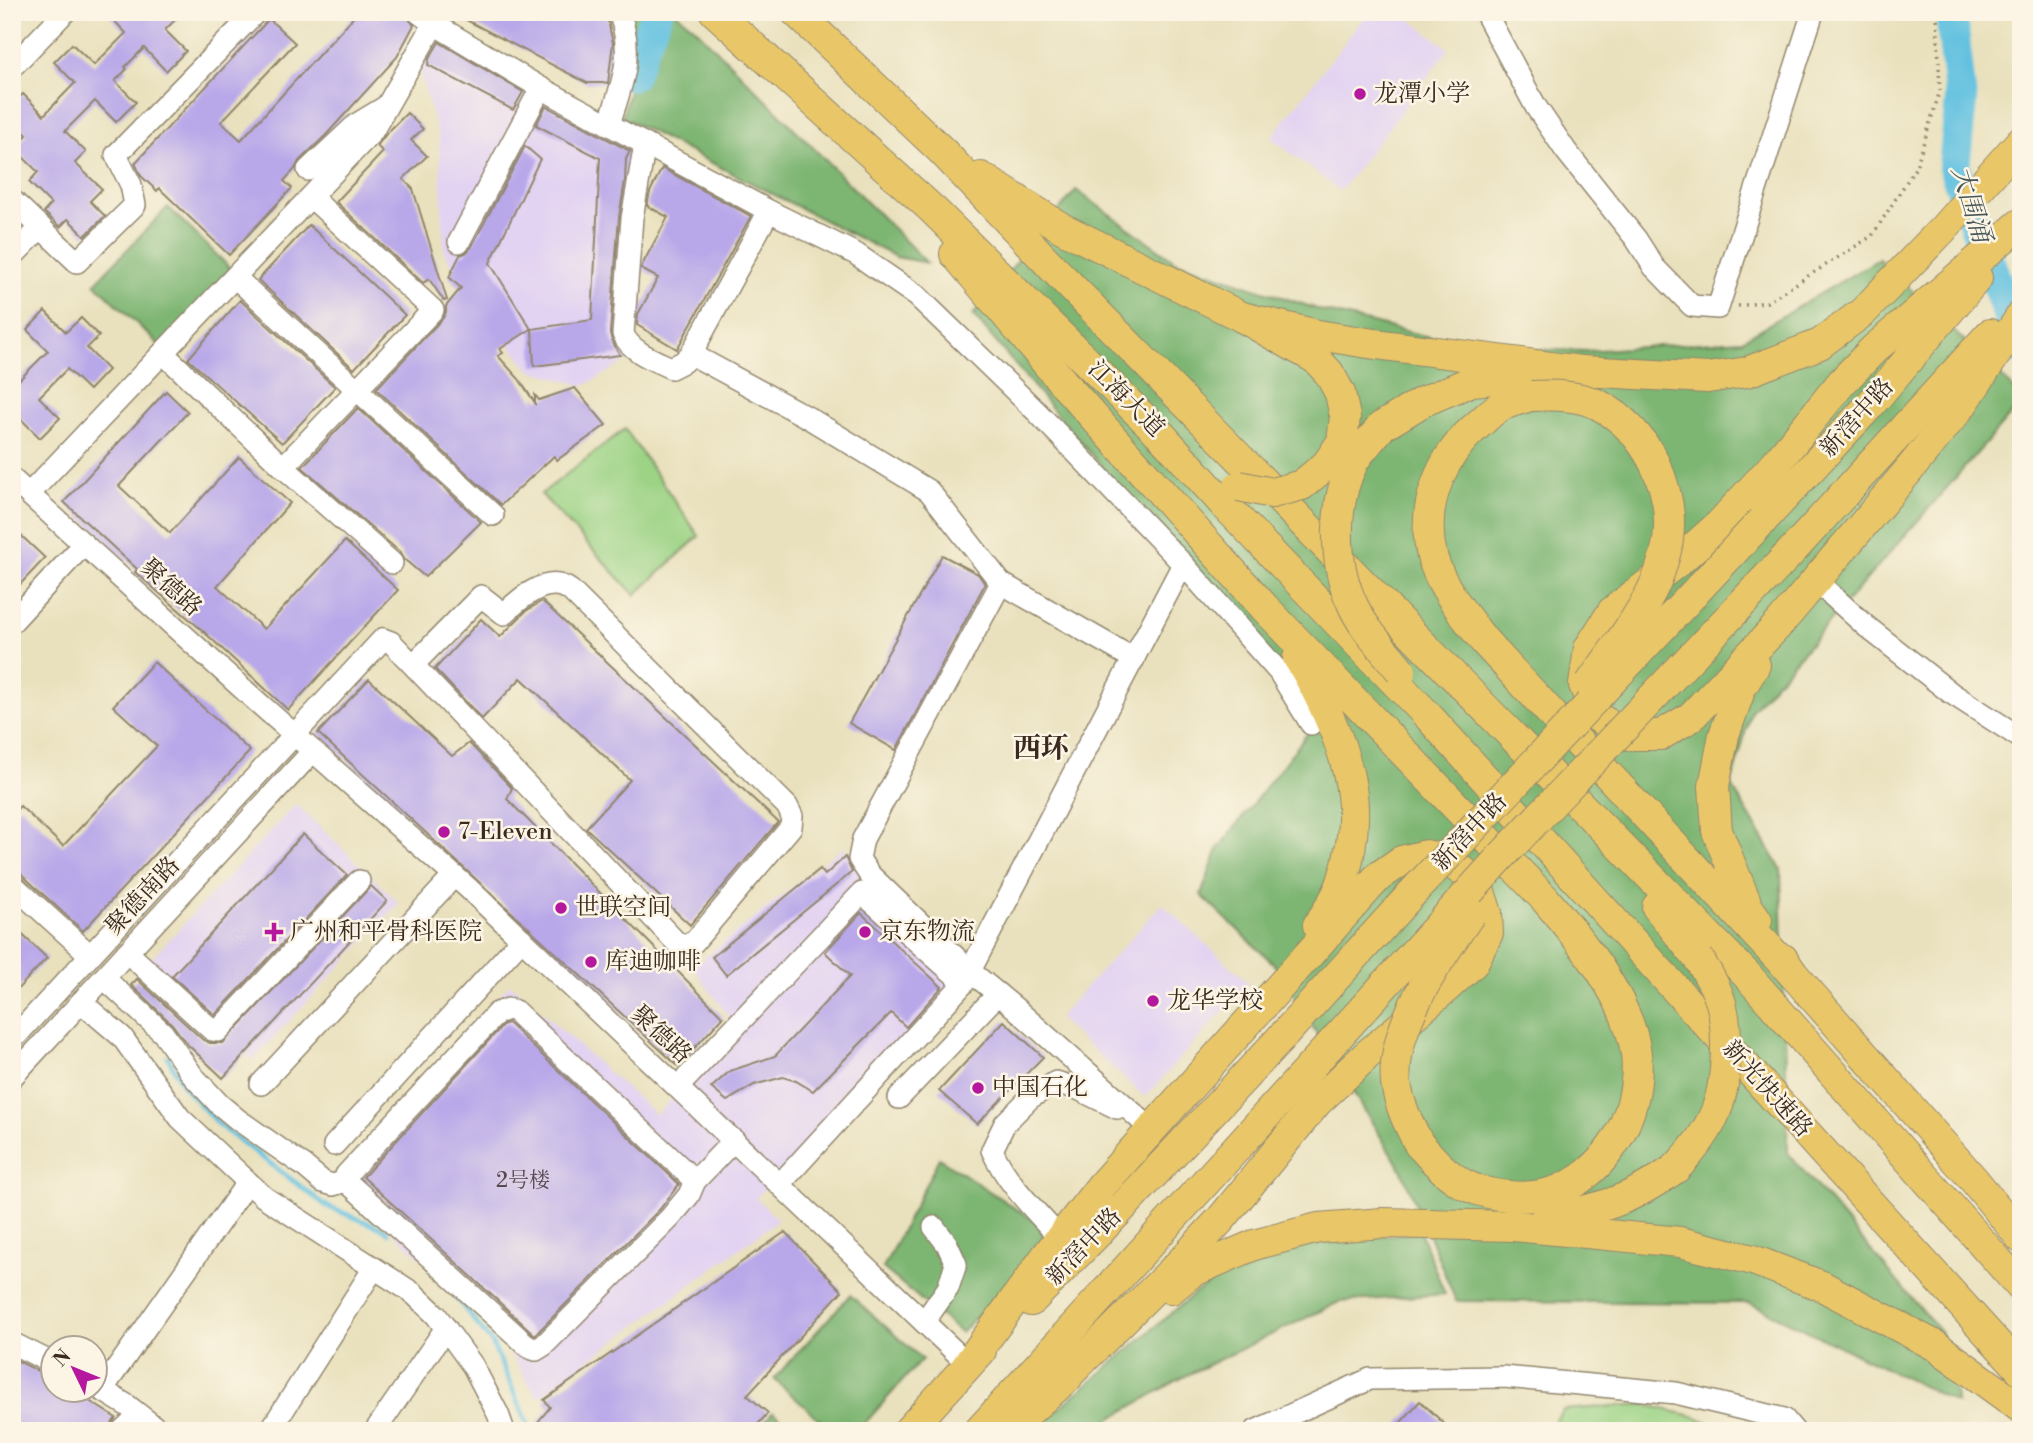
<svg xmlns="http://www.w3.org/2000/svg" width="2033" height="1443" font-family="'Libre Bodoni','Noto Serif SC',serif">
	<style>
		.built { fill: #e3d3f2 }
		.green { fill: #9cd385; stroke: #6c7e52; stroke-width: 2 }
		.forest { fill: #7db572; stroke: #5c7048; stroke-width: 2 }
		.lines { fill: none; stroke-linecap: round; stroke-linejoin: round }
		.stream { stroke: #62c1e0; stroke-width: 5 }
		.river { stroke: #62c1e0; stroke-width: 32 }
		.building { fill: #b8a7e9 }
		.minor-casing { stroke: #92866e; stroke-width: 24 }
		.highway-casing { stroke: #92866e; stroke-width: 32 }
		.path { stroke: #92866e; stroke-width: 3.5; stroke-dasharray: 2 5; stroke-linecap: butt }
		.minor { stroke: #fff; stroke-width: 21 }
		.highway { stroke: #e9c769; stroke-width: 30 }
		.highway-bridge-casing { stroke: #92866e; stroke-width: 32; stroke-linecap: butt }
		.highway-bridge { stroke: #e9c769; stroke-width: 30 }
		.poi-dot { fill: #b5179e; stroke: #fcf5e5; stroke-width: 2.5 }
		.labels { text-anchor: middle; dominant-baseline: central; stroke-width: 5; stroke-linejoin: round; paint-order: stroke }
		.number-label { font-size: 21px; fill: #5a4951 }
		.poi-label { font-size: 24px; fill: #3b2a1e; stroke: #fcf5e5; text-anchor: start }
		.street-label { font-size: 24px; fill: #3b2a1e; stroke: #fcf5e5 }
		.water-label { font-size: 26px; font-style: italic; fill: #475758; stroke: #fcf5e5 }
		.quarter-label { font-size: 28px; font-weight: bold; fill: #3b2a1e; stroke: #fcf5e5 }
	</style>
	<rect width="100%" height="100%" fill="#fcf5e5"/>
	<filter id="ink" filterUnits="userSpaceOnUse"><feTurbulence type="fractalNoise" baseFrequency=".0143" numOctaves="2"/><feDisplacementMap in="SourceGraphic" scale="14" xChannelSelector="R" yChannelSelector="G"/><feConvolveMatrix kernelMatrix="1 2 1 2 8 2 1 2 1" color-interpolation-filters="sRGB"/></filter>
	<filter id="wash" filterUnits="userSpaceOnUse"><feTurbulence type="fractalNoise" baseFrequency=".00686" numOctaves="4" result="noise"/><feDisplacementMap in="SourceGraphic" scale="28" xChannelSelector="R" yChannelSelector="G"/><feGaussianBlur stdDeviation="1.57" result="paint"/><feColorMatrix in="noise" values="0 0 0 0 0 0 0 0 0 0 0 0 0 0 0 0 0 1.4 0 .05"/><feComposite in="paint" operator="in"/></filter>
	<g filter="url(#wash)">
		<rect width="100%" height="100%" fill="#e9e1bd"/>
		<g class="built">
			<polygon points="1368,12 1400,12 1449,49 1340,191 1271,138"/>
			<polygon points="436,30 647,146 625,332 630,359 584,386 530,370 472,297 444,252 439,139 418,66"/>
			<polygon points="296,804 399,903 253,1060 149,961"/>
			<polygon points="843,847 954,985 756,1198 778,1220 538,1398 504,1344 464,1298 334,1178 510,984 656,1115 738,1030 693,967"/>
			<polygon points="1162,904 1249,983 1145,1097 1058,1018"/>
		</g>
		<g class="green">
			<polygon points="625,429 699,536 635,595 541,494"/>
			<polygon points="1643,1404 1696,1417 1728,1431 1548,1431 1563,1410"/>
		</g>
		<g class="forest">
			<path d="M625,12h50l20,16 232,235 -31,-6 -274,-140c12,-44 20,-60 3,-105z"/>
			<polygon points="1076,190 1175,261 1323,311 1474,348 1586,351 1742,340 1879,259 2021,396 2021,403 1751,711 1731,785 1781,869 1788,1153 1942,1334 1957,1403 1750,1303 1456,1301 1402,1171 1273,963 1201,895 1218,849 1317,721 973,315"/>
			<polygon points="168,207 234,272 161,347 95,283"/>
			<polygon points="939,1158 1054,1234 961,1333 883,1268"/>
			<polygon points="1420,1232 1445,1294 1339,1302 1187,1375 1089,1431 1032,1431 1195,1293 1267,1246"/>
			<polygon points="850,1295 922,1359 858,1431 832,1431 774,1379"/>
			<polygon points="773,1412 796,1431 757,1431"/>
		</g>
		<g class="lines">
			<g class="stream">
				<polyline points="168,1057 183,1086 219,1125 328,1207 384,1229 388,1233"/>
				<polyline points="447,1286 492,1343 531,1431"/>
			</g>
			<g class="river">
				<polyline points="1951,12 1961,101 1954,167 2021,349"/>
				<polyline points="632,75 657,12"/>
			</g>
		</g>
		<g id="blocks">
			<g class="building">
				<polygon points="106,12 183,12 165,30 186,51 166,71 144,48 125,67 127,69 115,81 136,102 116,122 95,101 65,131 86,152 75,163 102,189 90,201 105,216 85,236 68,219 60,227 44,212 51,204 29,182 38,172 14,148 27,135 12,120 12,104 23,94 44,115 75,83 54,62 72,44 94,65 126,33"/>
				<polygon points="358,12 403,12 414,25 397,57 326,135 299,161 295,169 284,181 292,188 229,255 159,188 157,191 141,176 135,163 269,19 295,43 221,122 241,140"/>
				<polygon points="451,12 606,12 613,43 608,83 587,83"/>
				<polygon points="439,42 523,92 513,110 428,65 429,59"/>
				<polygon points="546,106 630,151 626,159 625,181 619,217 610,333 612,341 620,355 534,366 532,329 592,320 600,158 536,125"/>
				<polygon points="407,113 423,129 411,140 427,156 403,179 413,189 447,300 444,301 429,279 423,283 336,202 383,152 377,146 387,133"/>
				<polygon points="525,146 540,159 490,263 531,329 500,349 503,353 498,356 519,379 535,403 535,395 539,400 575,388 606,425 557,460 554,456 501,505 376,389 443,318 446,312 446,306 461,288 449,277 460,255 466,253 471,248"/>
				<polygon points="662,168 751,216 677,349 637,325 638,314 658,278 641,269 642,265 668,217 647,206 650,192"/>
				<polygon points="309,225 405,315 354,369 258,280"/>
				<polygon points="240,300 335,387 282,443 188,359"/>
				<polygon points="45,311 66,332 81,318 99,336 87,348 108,370 89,390 67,369 39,397 60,418 40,438 12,410 12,387 48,351 27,330"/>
				<polygon points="166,391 188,412 119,486 170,533 239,457 290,503 217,586 264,629 345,541 398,590 288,710 202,630 135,572 137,569 64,502"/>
				<polygon points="358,408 481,522 425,577 404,559 401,553 302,467"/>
				<polygon points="12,527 45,558 12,593"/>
				<polygon points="942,555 978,574 985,584 896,750 849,723"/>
				<polygon points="542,601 778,822 690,925 586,828 630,780 521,678 482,719 435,669 481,619 500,637 526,611"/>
				<polygon points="154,662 250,751 83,931 21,874 12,871 12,814 20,806 63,846 157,746 113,706"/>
				<polygon points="369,679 452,756 469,743 512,788 507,799 723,1017 678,1066 318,733"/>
				<polygon points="303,834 347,875 215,1015 172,976"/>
				<polygon points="845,857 852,872 726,975 712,957 820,869 825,875"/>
				<polygon points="371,886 387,901 223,1078 187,1044 172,1024 131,985 137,979 203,1040 210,1043 223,1043"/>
				<polygon points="861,913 942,987 906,1027 891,1013 813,1091 796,1081 783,1077 754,1085 727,1101 711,1088 730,1071 775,1056 850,976 825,952"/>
				<polygon points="12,925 47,958 12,995"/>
				<polygon points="1004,1021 1043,1057 977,1124 939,1091"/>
				<polygon points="508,1023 679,1184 660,1209 535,1335 363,1177 504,1024"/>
				<polygon points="785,1232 842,1291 747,1395 768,1413 752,1431 548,1431 538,1422 550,1407 544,1400"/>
				<polygon points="12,1358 52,1378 52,1390 72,1390 116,1418 106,1431 12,1431"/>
				<polygon points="1420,1401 1452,1431 1393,1431"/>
			</g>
		</g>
	</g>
	<g filter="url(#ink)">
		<use href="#blocks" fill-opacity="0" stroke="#92866e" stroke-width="2"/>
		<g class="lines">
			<defs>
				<g id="minor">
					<polyline points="418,12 434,24 541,88 769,211 856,254 917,296 1036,411 1183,564"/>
					<polyline points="1485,12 1536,107 1566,151 1636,239 1654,267 1692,306 1718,308 1813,12"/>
					<polyline points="12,67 65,12"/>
					<path d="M609,124c13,-40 26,-70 10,-112"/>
					<path d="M645,144l-13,74 -9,116c8,18 31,26 48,34l12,-6 8,-8"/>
					<polyline points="308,170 357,124 385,107"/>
					<polyline points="12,200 77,262 135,205 131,185 116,155 256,12"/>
					<polyline points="769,211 691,354 807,417 929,491 1001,583 863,839 859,859 869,874 970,971 1015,1008 1141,1120 1153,1128"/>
					<polyline points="459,242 541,88"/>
					<polyline points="12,257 41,227"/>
					<polyline points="236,278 493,515"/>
					<polyline points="164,354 283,467 392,563"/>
					<polyline points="283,467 433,310 311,197"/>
					<polyline points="12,479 254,699 468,888 968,1364"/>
					<polyline points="29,494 372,132 434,24"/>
					<polyline points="1816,581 1867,627 1951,693 2021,738"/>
					<polyline points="1001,583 1134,659"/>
					<polyline points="12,622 84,544"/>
					<polyline points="12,884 90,955"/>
					<polyline points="127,952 212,1030 218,1031 359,881"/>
					<polyline points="970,971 1183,564 1279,672 1311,724"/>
					<polyline points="104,978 163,1033 193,1076 219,1104 237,1119 304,1166 323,1182 333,1185 346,1181"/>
					<polyline points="81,1002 122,1037 180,1118 264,1197 413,1293 436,1315 473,1366 498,1414 504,1431"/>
					<path d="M12,1040l371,-401 8,3 22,23 68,-69 23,18c16,-16 43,-40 66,-24l217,216 5,10 -1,11 -97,115c-7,3 -11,3 -18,0l-263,-277"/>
					<polyline points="12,1077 313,751"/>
					<polyline points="261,1084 454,876"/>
					<polyline points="678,1087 862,893 964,983 780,1184"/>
					<polyline points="899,1098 998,994"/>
					<polyline points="334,1145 522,939"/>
					<polyline points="695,1181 515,1011 508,1009 497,1013 346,1175 346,1181 530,1348 536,1350 544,1345 670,1218 689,1195 695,1181 734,1140"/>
					<path d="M1060,1238c-25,-28 -53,-54 -68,-88l13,-27 25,-25 26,-16 22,7 39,19"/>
					<polyline points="924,1322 948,1288 956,1264 947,1244 934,1227"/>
					<polyline points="12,1343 52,1363"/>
					<polyline points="94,1385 128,1406 160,1431"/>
					<polyline points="102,1390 247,1183"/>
					<polyline points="122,1431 138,1416"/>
					<polyline points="270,1431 374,1268"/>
					<polyline points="375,1431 446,1328"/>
					<polyline points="1255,1431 1370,1379 1504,1377 1676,1393 1784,1419 1794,1431"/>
				</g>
				<g id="highway">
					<polyline points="715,12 933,210 1164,438 1223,503 1429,717 2021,1370"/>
					<polyline points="796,12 943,152 1052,267 1746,974 2021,1287"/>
					<polyline points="981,177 1062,228 1242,317 1316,359 1329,373 1340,393 1345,417"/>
					<polyline points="2020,224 1874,349 1842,382 1775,464 1719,525 1681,559 1612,612 1589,648 1584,685 1597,717 1627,735 1661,735 1691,717 1780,623 1909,470 1962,405 2021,316"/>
					<path d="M955,254l111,132 199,222 280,291c35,41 84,99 91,155 7,62 -35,134 -101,142 -19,2 -41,-1 -58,-6 -25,-8 -42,-28 -58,-46"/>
					<polyline points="1242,317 1318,335 1368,343 1582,371 1708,378 1747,372 1820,344 1863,312 1942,230 2021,141"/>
					<path d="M1531,396c-10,3 -21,6 -30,10 -8,4 -15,12 -21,17 -39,32 -60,83 -48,133 9,32 33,60 53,86l308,332"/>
					<polyline points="1381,427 1422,402 1472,381 1529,376"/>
					<polyline points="1762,521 1869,406 1977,278"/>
					<polyline points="1792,551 1990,334"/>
					<path d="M1298,658c12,18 21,37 30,57 26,58 34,105 14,167 -5,15 -15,30 -24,43"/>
					<polyline points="1755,665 1741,688 1724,735 1714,786 1717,831 1748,907 1757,920"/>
					<polyline points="1657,907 1698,958"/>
					<polyline points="1783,959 1793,974 1974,1180 2021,1238"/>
					<path d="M1545,1219c54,-10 86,-18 131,-51"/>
					<polyline points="1171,1289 1192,1272 1254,1245 1318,1228 1383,1223 1514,1226 1680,1242 1753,1260 1822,1286 1936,1346 2021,1408"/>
					<polyline points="1031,1301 1119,1211 1281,1038"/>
					<polyline points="968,1364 1047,1255 1102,1185 1378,877 1401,861 1426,855 1447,860 1465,873 1480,892 1487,913 1488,933 1473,963 1446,988 1369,1053 1317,1102 1222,1218 1182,1261 1053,1390"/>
					<polyline points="908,1431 981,1351"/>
					<polyline points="979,1431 1313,1064"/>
					<polyline points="1006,1431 1067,1378"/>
				</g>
			</defs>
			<use href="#minor" class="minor-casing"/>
			<use href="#highway" class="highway-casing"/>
			<polyline class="path" points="1738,306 1767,302 1872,236 1916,167 1940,91 1937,12"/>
			<use href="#minor" class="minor"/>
			<use href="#highway" class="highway"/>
			<defs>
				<g id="highway-bridge">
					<path d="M1531,396c23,-1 47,-1 68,9 47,25 76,82 69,135 -1,10 -5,21 -8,31 -12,36 -48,81 -70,113"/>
					<path d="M1381,427c-8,11 -20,22 -27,34 -21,39 -21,100 -3,140 10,25 33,49 50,70"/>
					<polyline points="1239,486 1272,493 1302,485 1327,464 1342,442 1345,417"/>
					<polyline points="1281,1038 1416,889 1762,521"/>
					<polyline points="1313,1064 1499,859 1792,551"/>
					<path d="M1419,1144c-10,-19 -20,-39 -23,-61 -6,-56 45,-127 75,-170"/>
					<path d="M1676,1168c38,-39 50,-68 50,-123 0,-17 -1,-32 -7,-48 -5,-14 -13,-26 -21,-39"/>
				</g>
			</defs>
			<use href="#highway-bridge" class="highway-bridge-casing"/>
			<use href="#highway-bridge" class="highway-bridge"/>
		</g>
	</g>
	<g class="poi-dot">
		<circle cx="1360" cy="94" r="7"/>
		<circle cx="444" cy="832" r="7"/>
		<circle cx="561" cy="908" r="7"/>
		<path d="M270.5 921.5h7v7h7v7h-7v7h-7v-7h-7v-7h7z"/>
		<circle cx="865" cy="932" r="7"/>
		<circle cx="591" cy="962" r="7"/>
		<circle cx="1153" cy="1001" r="7"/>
		<circle cx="978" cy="1088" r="7"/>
	</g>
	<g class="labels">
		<g class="number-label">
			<text x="523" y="1181">2号楼</text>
		</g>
		<g class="poi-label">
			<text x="1374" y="94">龙潭小学</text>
			<text x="458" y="832">7-Eleven</text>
			<text x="575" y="908">世联空间</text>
			<text x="290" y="932">广州和平骨科医院</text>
			<text x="879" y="932">京东物流</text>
			<text x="605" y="962">库迪咖啡</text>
			<text x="1167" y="1001">龙华学校</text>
			<text x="992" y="1088">中国石化</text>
		</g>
		<g class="street-label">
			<text transform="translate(1126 399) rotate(45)">江海大道</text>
			<text transform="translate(1857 418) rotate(-48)">新滘中路</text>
			<text transform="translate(171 588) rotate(42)">聚德路</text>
			<text transform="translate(1470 832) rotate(-47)">新滘中路</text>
			<text transform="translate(143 896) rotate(-47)">聚德南路</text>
			<text transform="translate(661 1035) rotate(43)">聚德路</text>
			<text transform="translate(1767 1089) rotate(48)">新光快速路</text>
			<text transform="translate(1084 1247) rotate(-46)">新滘中路</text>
		</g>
		<g class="water-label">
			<text transform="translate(1971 204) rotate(73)">大围涌</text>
		</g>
		<g class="quarter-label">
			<text x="1041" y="748">西环</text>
		</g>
	</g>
	<rect width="2033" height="1443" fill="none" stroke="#fcf5e5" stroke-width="42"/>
	<g transform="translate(74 1369) rotate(313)"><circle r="33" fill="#fcf5e5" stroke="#afa495" stroke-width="2"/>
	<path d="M0-5L12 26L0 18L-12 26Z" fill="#b5179e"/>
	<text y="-10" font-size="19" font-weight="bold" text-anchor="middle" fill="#3b2a1e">N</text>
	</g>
</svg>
